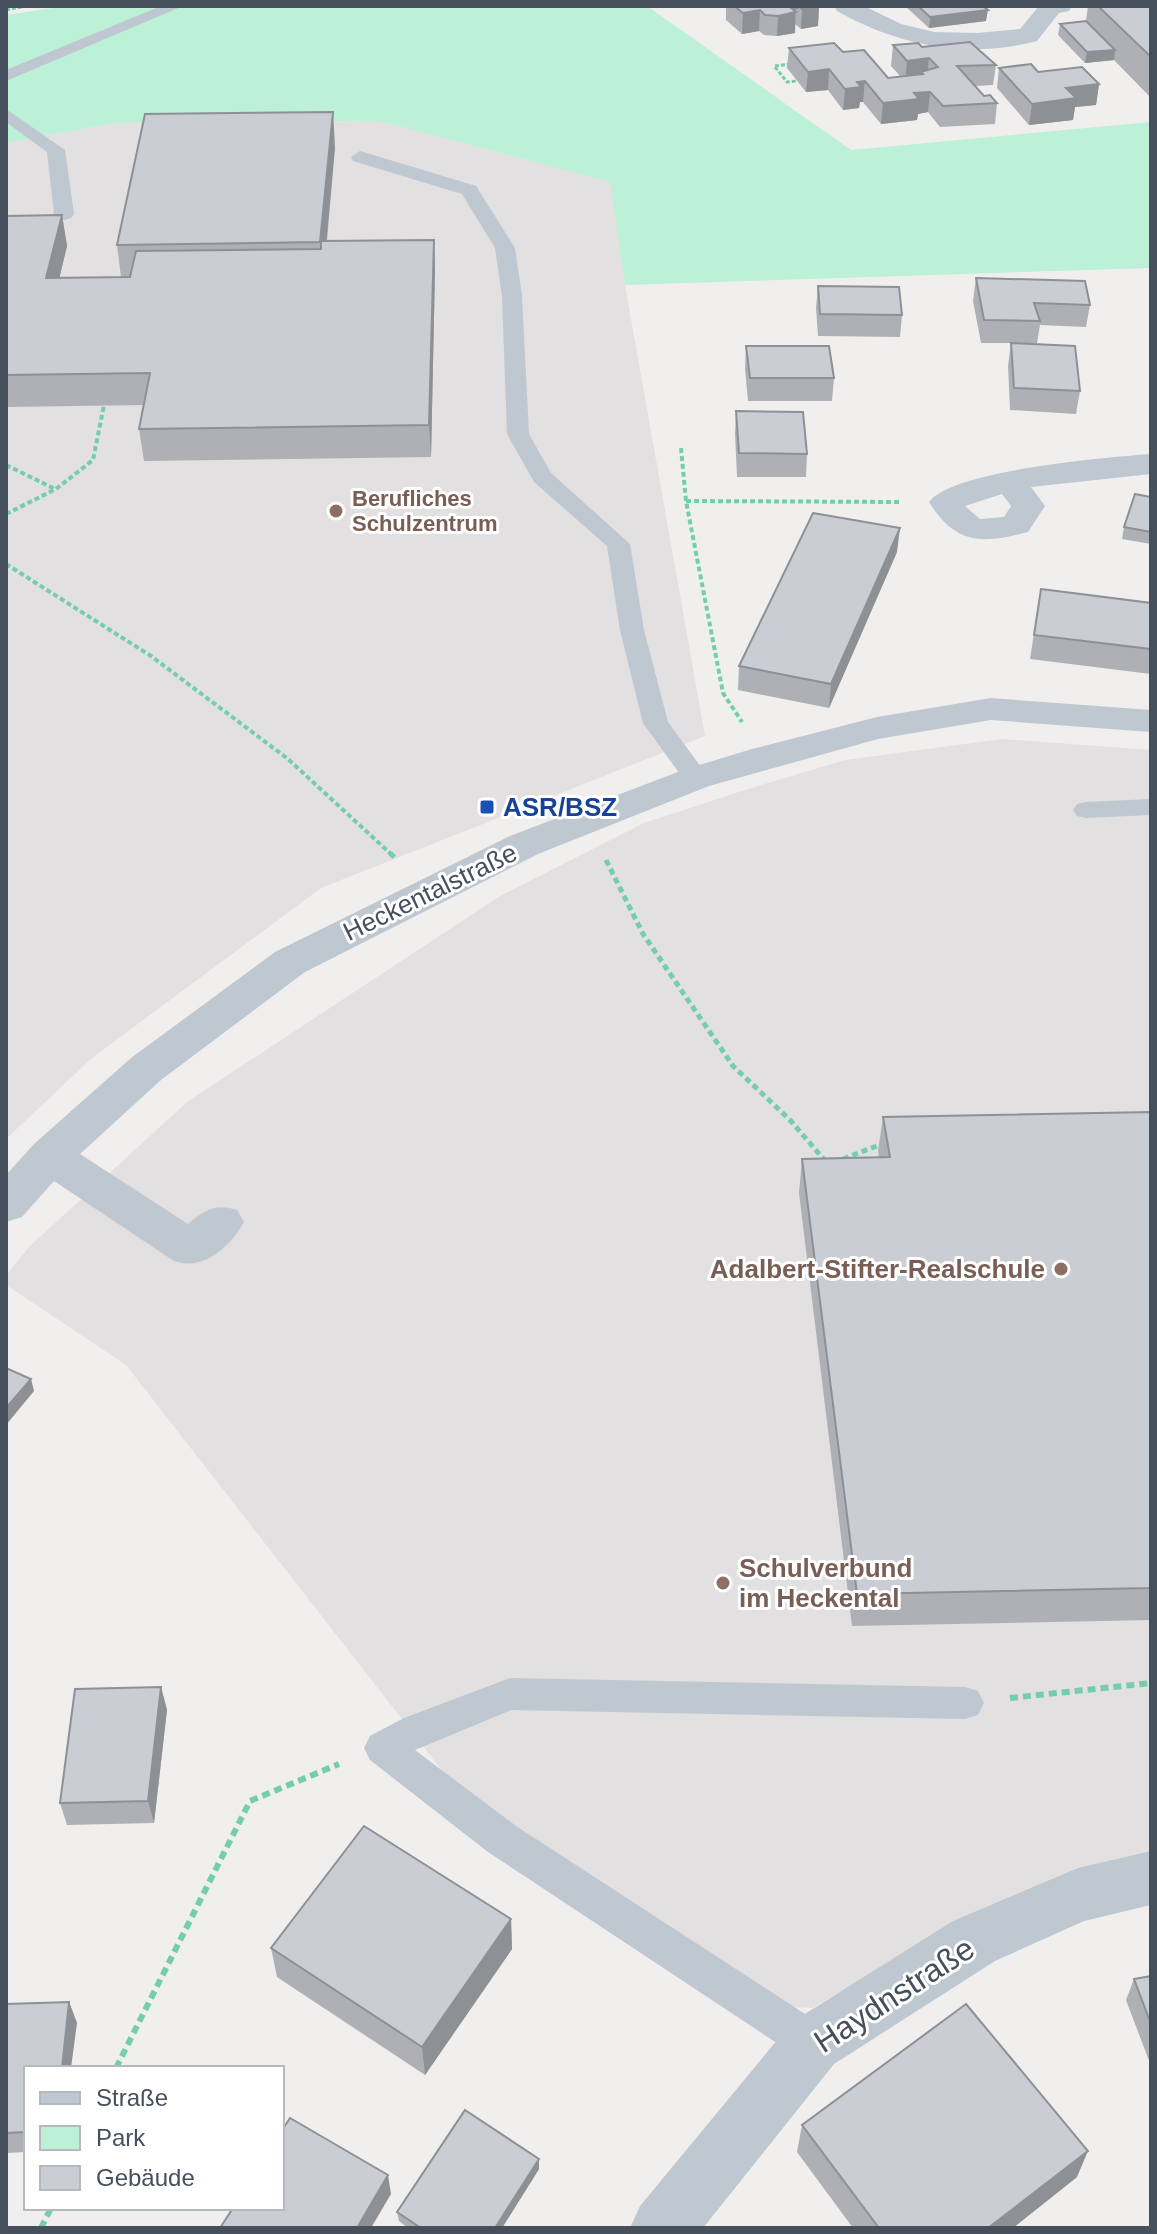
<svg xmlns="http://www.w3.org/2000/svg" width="1157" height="2234" font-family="Arial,sans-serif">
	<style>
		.education { fill: #e2e0e0 }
		.green { fill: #bcf0d7 }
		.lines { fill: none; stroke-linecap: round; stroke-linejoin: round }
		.path-far3 { stroke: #74cead; stroke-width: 3; stroke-dasharray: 4 2; stroke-linecap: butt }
		.path-far2 { stroke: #74cead; stroke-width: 4; stroke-dasharray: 5 3; stroke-linecap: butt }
		.path-far1 { stroke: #74cead; stroke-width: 5; stroke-dasharray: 6 4; stroke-linecap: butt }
		.path { stroke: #74cead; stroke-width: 6; stroke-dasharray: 8 5; stroke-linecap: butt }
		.service { fill: #bfc7d1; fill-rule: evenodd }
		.minor { fill: #bfc7d1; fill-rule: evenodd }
		.wall { fill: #aeb0b6 }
		.shaded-wall { fill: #8d9094 }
		.building { fill: #cacdd4; stroke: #8d9094; stroke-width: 2 }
		.education-dot { fill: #8d6e63; stroke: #fff; stroke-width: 3 }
		.transit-dot { fill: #1a4fb4; stroke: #fff; stroke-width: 3 }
		.labels { text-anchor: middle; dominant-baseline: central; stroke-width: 6; stroke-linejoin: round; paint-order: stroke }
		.far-education-label { font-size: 22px; font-weight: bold; fill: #785e54; stroke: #fff; text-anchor: start }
		.transit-label { font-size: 26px; font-weight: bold; fill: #164399; stroke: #fff; text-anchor: start }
		.street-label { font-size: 26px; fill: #464f5c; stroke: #fff }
		.education-label { font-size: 26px; font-weight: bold; fill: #785e54; stroke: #fff; text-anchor: end }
		.near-street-label { font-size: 32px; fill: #464f5c; stroke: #fff }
	</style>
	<rect width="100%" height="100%" fill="#f1efee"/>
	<g class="education">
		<polygon points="379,121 611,182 625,285 705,736 321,888 92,1058 6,1139 6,143 115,123"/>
		<polygon points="1002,739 1151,750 1151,1856 973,1915 812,2008 769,2006 465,1800 126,1365 6,1285 6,1275 29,1247 187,1102 500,896 644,823 748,789 845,760"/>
	</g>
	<polygon class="green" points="66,6 647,6 851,150 1151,122 1151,268 625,285 610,182 379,121 115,123 6,143 6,15"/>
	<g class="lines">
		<g class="path-far3">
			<polyline points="6,10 27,6"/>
			<polyline points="775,66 791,64"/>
			<polyline points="775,67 787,82 797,81"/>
		</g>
		<g class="path-far2">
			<polyline points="681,448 686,501 723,693 742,722"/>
			<polyline points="6,465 55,489"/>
			<polyline points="686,501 901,502"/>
			<polyline points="6,514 56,489 93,460 104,405"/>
			<polyline points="6,564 151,656 288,759 392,855"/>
		</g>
		<g class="path-far1">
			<polyline points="390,853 396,859"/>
			<polyline points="606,860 643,934 733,1066 790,1120 827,1163"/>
			<polyline points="843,1159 882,1144"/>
		</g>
		<g class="path">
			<polyline points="1010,1698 1151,1683"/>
			<polyline points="116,2068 250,1801 339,1764"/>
			<polyline points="41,2228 51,2208"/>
		</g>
		<g class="service">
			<polygon points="161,6 183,6 6,81 6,70"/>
			<polygon points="6,109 65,150 74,214 71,218 64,220 54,214 47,152 6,122"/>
			<polygon points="360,151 476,186 515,248 522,296 529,434 551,473 630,544 644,630 668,722 709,778 705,784 687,784 643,723 620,630 607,546 534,482 507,434 502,296 495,248 462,194 353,161 351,157"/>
			<polygon points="1151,799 1151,815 1086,818 1077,816 1073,810 1077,804 1086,802"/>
			<polygon points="510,1678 965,1687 978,1691 984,1703 978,1715 965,1719 511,1710 415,1750 516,1826 828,2029 834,2043 828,2057 813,2063 798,2057 488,1852 370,1760 364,1748 370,1736 404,1718"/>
		</g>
		<g class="minor">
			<path d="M834,6h30l37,18 33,8 43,1 43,-4 19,-23h33l-3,5 -10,2 -22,28c-70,18 -138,5 -200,-30z"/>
			<path d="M1151,454v20l-120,13 14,19 -17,26c-46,12 -72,13 -99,-30 23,-32 181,-45 222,-48zM1002,494l9,12 -7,11 -24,2 -15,-13z"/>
			<path d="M991,698l160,12v22l-160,-12 -113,19 -169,47 -171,68 -233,118 -144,108 -81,74 108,70c17,-14 27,-21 49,-14l7,12c-15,26 -40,49 -70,39l-120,-80 -32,36 -16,5v-47l28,-31 97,-86 144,-106 235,-116 173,-66 69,-21 125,-32z"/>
			<polygon points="1151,1851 1151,1905 1084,1921 995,1961 834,2064 703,2228 630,2228 640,2206 792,2022 953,1921 1078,1868"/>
		</g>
	</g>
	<g class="wall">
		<polygon points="722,6 819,6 818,26 801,29 795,24 795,33 777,36 764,35 759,31 742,34 726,20 726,6"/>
		<polygon points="905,6 983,6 986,21 929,28"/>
		<polygon points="1088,6 1151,6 1151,98 1114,60 1085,63 1058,35 1060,24 1086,21"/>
		<polygon points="893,45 922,47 996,65 993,85 975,86 984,96 997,103 995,124 940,127 928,112 918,114 917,120 881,124 863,102 860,102 859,108 843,110 828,90 806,92 787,68 789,48 843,52 888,78 901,77 891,66"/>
		<polygon points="999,68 1038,72 1099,84 1096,105 1075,107 1073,120 1029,125 997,88"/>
		<polygon points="335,147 327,241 434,240 435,270 431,457 144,461 139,429 144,405 6,407 6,216 62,215 67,246 59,278 121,277 117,245"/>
		<polygon points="976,278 1090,305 1086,327 1040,325 1037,343 981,343 973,301"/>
		<polygon points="818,286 902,315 900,337 818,336 816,308"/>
		<polygon points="1011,343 1080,391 1076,414 1010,410 1008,366"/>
		<polygon points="746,346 834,378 832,401 748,401 745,369"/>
		<polygon points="736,411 807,454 806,477 737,477 735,434"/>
		<polygon points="1151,497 1151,544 1122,539 1124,527"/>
		<polygon points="897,552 829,708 738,690 739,666"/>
		<polygon points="1041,589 1151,603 1151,674 1030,659"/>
		<polygon points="1151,1112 1151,1620 852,1626 799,1193 802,1159 879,1157 878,1151 883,1117"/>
		<polygon points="161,1687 167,1710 154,1823 67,1825 60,1803"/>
		<polygon points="511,1919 512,1949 425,2075 277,1977 271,1948"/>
		<polygon points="1151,1976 1151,2066 1126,2000 1134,1979"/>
		<polygon points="69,2002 77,2023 26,2068 26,2152 6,2153 6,2004"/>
		<polygon points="802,2125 1077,2177 1013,2228 853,2228 797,2152"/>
		<polygon points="539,2159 539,2169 502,2228 408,2228 399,2221 397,2212"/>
	</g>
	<g class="shaded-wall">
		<polygon points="791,6 796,6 795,33 777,36 778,16"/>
		<polygon points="819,6 818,26 801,29 802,9"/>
		<polygon points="760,10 759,31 742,34 743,13"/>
		<polygon points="988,10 986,21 929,28 930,17"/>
		<polygon points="1115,50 1114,60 1085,63 1087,52"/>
		<polygon points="929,58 927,79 921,72 920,80 905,82 907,61"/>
		<polygon points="829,69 828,90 806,92 808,72"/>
		<polygon points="865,81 863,102 860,102 859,108 843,110 845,89 857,82"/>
		<polygon points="1099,84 1096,105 1075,107 1073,120 1029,125 1032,104 1066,88"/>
		<polygon points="930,92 928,112 918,114 917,120 881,124 883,103 914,93"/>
		<polygon points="333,112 335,147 323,279 320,242"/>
		<polygon points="62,215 67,246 52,309 46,278"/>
		<polygon points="434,240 435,270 431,457 429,425"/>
		<polygon points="900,528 897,552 829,708 831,684"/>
		<polygon points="31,1379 34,1391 6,1425 6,1408"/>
		<polygon points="161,1687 167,1710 154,1823 148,1801"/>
		<polygon points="511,1919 512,1949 425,2075 422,2047"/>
		<polygon points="69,2002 77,2023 71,2068 62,2068"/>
		<polygon points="1088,2151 1077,2177 1013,2228 988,2228"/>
		<polygon points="539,2159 539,2169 502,2228 495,2228"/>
		<polygon points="388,2175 391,2194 371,2228 357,2228"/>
	</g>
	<g class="building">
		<polygon points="734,6 793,6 796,8 791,8 796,12 778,16 765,15 760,10 743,13"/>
		<polygon points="799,6 817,6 802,9"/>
		<polygon points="918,6 983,6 988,10 930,17"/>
		<polygon points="1098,6 1151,6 1151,57"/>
		<polygon points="1086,21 1115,50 1087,52 1060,24"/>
		<polygon points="970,42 996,65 957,66 984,96 990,95 997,103 943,106 930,92 914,93 919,99 883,103 865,81 857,82 861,87 845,89 829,69 808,72 789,48 834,43 843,52 864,50 888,78 923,74 921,72 938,67 929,58 907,61 893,45 918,43 922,47"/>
		<polygon points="1031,64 1038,72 1082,67 1099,84 1066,88 1076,98 1032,104 999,68"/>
		<polygon points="333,112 320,242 117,245 145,114"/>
		<polygon points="62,215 46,278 130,277 136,251 321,249 321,241 434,240 429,425 139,429 150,373 6,375 6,216"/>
		<polygon points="976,278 1085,281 1090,305 1034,303 1040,321 984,320"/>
		<polygon points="818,286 899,287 902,315 820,314"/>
		<polygon points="1011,343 1075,346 1080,391 1014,388"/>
		<polygon points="746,346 829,346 834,378 750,378"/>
		<polygon points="736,411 803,412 807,454 739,453"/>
		<polygon points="1135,494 1151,497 1151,532 1124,527"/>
		<polygon points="813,513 900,528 831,684 739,666"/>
		<polygon points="1041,589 1151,603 1151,649 1034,635"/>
		<polygon points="1151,1112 1151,1588 857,1594 802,1159 890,1157 883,1117"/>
		<polygon points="6,1368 31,1379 6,1408"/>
		<polygon points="161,1687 148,1801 60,1803 75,1689"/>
		<polygon points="364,1826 511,1919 422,2047 271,1948"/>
		<polygon points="1151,1976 1151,2024 1134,1979"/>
		<polygon points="69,2002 62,2068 26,2068 26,2132 6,2133 6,2004"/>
		<polygon points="966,2004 1088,2151 988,2228 879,2228 802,2125"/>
		<polygon points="465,2110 539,2159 495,2228 421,2228 397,2212"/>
		<polygon points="290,2118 388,2175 357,2228 220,2228 233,2208 282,2208 282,2130"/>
	</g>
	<g class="education-dot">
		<circle cx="336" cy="511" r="8"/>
		<circle cx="1061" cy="1269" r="8"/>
		<circle cx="723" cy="1583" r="8"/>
	</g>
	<rect class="transit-dot" x="479" y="799" width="16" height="16" rx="4"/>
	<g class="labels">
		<g class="far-education-label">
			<text x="352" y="498">Berufliches<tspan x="352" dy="25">Schulzentrum</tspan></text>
		</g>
		<g class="transit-label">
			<text x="503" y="807">ASR/BSZ</text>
		</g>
		<g class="street-label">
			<text transform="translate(430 892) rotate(-26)">Heckentalstraße</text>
		</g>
		<g class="education-label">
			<text x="1045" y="1269">Adalbert-Stifter-Realschule</text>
			<text x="739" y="1568" text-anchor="start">Schulverbund<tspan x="739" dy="30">im Heckental</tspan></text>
		</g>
		<g class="near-street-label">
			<text transform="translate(894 1995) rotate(-33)">Haydnstraße</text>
		</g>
	</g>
	<rect width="1157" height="2234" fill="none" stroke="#464f5c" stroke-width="16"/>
	<rect x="24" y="2066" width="260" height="144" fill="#ffffff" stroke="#b5b9be" stroke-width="2"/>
	<rect x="40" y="2092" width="40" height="12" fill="#bfc7d1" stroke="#b5b9be" stroke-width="2"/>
	<text x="96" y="2106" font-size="24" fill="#464f5c">Straße</text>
	<rect x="40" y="2126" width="40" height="24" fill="#bcf0d7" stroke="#b5b9be" stroke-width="2"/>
	<text x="96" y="2146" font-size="24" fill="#464f5c">Park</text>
	<rect x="40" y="2166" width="40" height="24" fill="#cacdd4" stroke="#b5b9be" stroke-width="2"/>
	<text x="96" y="2186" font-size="24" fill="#464f5c">Gebäude</text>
</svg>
